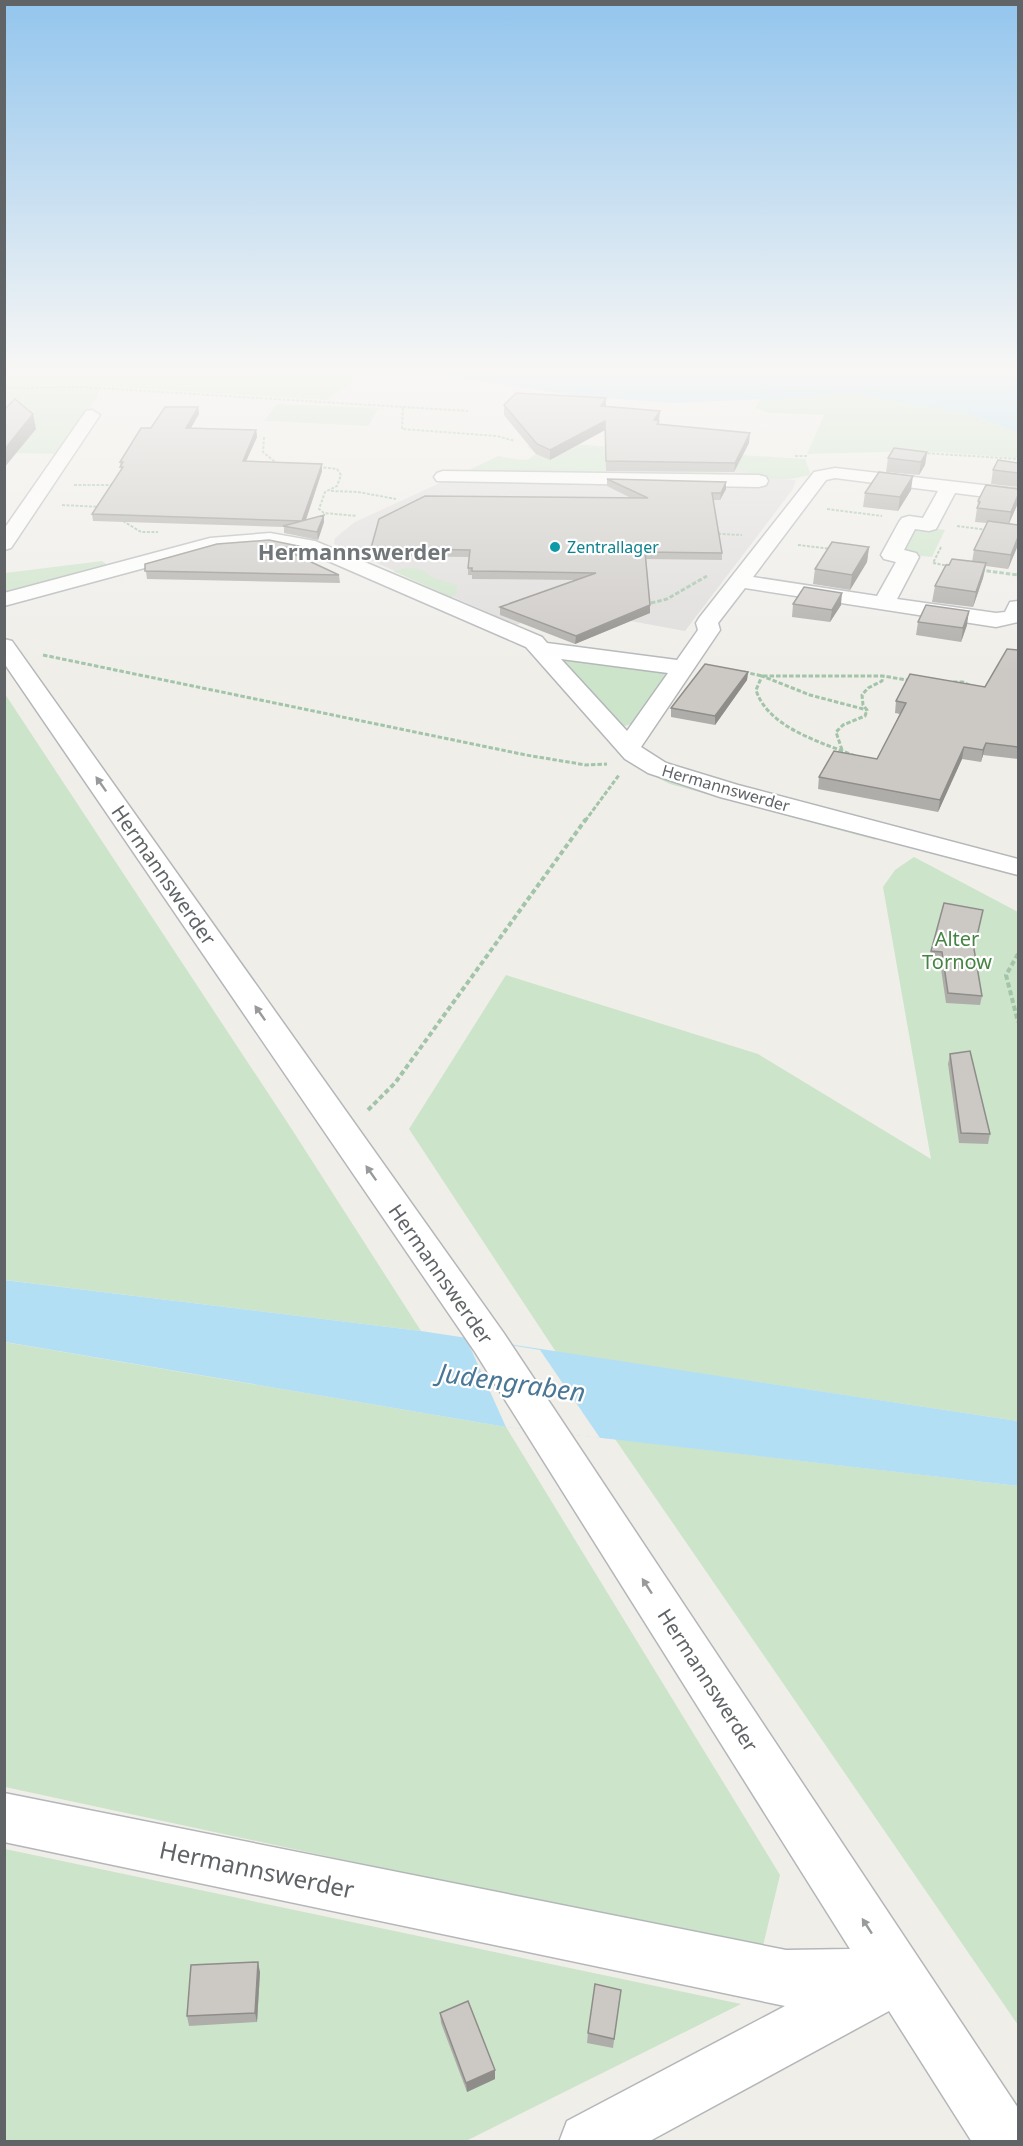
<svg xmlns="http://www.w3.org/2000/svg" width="1023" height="2146" font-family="'Noto Sans',sans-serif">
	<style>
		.industrial { fill: #dfdddb }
		.green { fill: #cce4c9 }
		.water { fill: #b3dff5 }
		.pier { fill: #f0eee9 }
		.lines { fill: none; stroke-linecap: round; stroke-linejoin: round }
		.minor-casing { stroke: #b4b6b9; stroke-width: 3 }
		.path-far2 { stroke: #a2c4a9; stroke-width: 2; stroke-dasharray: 3 1.5; stroke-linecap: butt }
		.path-far1 { stroke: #a2c4a9; stroke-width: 3; stroke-dasharray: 4.5 2; stroke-linecap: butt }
		.path { stroke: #a2c4a9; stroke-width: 4; stroke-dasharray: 5 3; stroke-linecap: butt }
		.minor { fill: #fff; fill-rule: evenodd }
		.wall { fill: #afada9 }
		.shaded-wall { fill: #8f8d8a }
		.building { fill: #ccc9c5; stroke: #8f8d8a; stroke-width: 1.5 }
		.oneway { fill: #989a9c }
		.culture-dot { fill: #0f9aa8; stroke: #fff; stroke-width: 2 }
		.labels { text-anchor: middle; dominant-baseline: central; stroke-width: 4.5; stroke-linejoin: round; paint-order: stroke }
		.far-culture-label { font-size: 16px; fill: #0d838f; stroke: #fff; text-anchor: start }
		.far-street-label { font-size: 16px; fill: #606467; stroke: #fff }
		.street-label { font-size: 20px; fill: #606467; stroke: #fff }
		.park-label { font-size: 20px; fill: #458442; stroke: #fff }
		.far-district-label { font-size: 22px; font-weight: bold; fill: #717679; stroke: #fff }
		.near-street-label { font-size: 24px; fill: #606467; stroke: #fff }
		.near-water-label { font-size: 26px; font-style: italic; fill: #4a7796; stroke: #fff }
	</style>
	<rect width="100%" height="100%" fill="#f0eee9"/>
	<polygon class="industrial" points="492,459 761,463 757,477 796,480 793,489 685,631 592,614 545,613 516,625 334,544 335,538 355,522"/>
	<g class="green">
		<polygon points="5,371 371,371 326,400 100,386 98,396 56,454 5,453"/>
		<polygon points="857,395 972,415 1018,433 1018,458 923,451 807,454 824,415 770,413 755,408 761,399"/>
		<polygon points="277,404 379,408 368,426 264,421"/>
		<polygon points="538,442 805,459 811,475 791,479 749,479 747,470 723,470 723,478 631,477 630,468 604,467 604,477 463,475 498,456 526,461 536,454 527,446"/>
		<polygon points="910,525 945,530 932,557 896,553"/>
		<polygon points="102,561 109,566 5,594 5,573"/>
		<path d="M406,568c20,-1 17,6 32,11 7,3 13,3 19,7v7l-6,4 -58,-26z"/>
		<polygon points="567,659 669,669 634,723 625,726 618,725 564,662"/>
		<polygon points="5,694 291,1128 421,1331 5,1280"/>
		<polygon points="647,768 872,833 876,840 670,784 641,770"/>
		<polygon points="914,857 1018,912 1018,1421 556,1352 409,1129 506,975 758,1054 931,1159 883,887 895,870"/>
		<polygon points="4,1342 506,1427 780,1875 762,1950 5,1787"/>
		<polygon points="615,1439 1018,1486 1018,2025"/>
		<polygon points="5,1849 741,2004 466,2141 5,2142"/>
	</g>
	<g class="water">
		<polygon points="417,371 1018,371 1018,433 972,415 857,395 674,403 579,396"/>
		<polygon points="4,1280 421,1331 1018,1421 1018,1486 506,1427 5,1342"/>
	</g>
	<polygon class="pier" points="466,1338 540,1350 600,1438 506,1427"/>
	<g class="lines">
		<defs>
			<g id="minor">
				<polygon points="92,410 100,415 11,548 4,550 4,529 86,411"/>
				<path d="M835,468l183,21v12l-63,-8 -19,36 -7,2 -14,-2 -11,21 12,3 3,4 -22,42 99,14 9,-1 5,-10 8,-1v21l-22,5 -251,-39 -27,35 2,7 -79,117 25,16 72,22 280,74v16l-298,-78 -72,-24 -23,-14 -99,-112 -223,-97 -33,-5 -59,5 -207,56v-13l206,-55 60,-5 45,8 227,96 5,6 130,17 21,-30 -2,-7 3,-5 115,-146zM835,478l103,13 -15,27 -14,-2 -7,2 -3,4 -18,33 3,4 12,3 -19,34 -124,-19 73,-97zM561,659l107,14 -41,58z"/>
				<polygon points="443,471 759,475 766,477 768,481 766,485 759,487 437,481 434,477 437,473"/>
				<polygon points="4,639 12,641 503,1332 1018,2108 1018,2142 972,2142 889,2011 648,2142 559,2142 567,2121 785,2006 4,1842 4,1793 786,1950 850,1949 475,1352 4,663"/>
			</g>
		</defs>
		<use href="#minor" class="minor-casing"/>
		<g class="path-far2">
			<polyline points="4,388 82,387 403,407 402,429 497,436 515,441"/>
			<polyline points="403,407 468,411"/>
			<polyline points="264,437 263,452 275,462"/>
			<polyline points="923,453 1018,459"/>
			<polyline points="795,456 808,456"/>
			<polyline points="319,467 337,469 341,475 337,486 325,492 319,509 324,513 357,516"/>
			<polyline points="74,485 114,485"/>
			<polyline points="331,491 358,492 396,499"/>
			<polyline points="62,505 101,507"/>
			<polyline points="827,509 882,516"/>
			<polyline points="123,521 141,532 158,532"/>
			<polyline points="957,526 988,530"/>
			<polyline points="716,529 720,534 742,535"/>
			<polyline points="798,545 832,549"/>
			<polyline points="941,547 933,563 949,566"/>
		</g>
		<g class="path-far1">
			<polyline points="946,565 949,566"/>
			<polyline points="980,570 1018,575"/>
			<polyline points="651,603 667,599 707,576"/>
			<polyline points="43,655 526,755 586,765 607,764"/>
			<polyline points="744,672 762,676 883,676 913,681"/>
			<polyline points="953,682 963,682 969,685"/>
			<polyline points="842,750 836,732 843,725 865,716 867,710 863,705 862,695 868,688 882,681 883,676"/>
			<path d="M855,756c-34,-14 -87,-28 -99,-66l6,-14 48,19 57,15"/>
			<polyline points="585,821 619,775"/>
		</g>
		<g class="path">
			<polyline points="1018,954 1006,975 1018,1022"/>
			<polyline points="368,1110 395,1083 586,819"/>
		</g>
		<use href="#minor" class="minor"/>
	</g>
	<g class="wall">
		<polygon points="606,398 606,406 660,411 658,424 749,443 734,472 606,471 605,430 550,460 536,454 504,415 504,405"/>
		<polygon points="198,407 199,414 190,428 256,430 257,437 246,461 322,471 306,520 324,522 318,540 284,533 284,527 93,521 92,514 121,470 120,462 151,428"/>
		<polygon points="927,452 925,465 919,475 886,472 888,458"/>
		<polygon points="1018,463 1018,487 991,484 993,470"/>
		<polygon points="607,479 726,482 726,489 720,500 713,500 722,553 722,560 646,559 650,605 650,613 575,644 500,615 500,607 575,580 472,579 472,575 468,575 468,568 469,557 371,556 371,548 631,498 607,486"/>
		<polygon points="911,490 898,511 863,507 865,493"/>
		<polygon points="978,501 1018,503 1009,523 1018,525 1018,545 1008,569 986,566 983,578 973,607 932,602 935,586 949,565 972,562 974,550 987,523 975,522"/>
		<polygon points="269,540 308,548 309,555 295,555 339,575 340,583 147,579 145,564"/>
		<polygon points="869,547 867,562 850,590 813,584 815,569"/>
		<polygon points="793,604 841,605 830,622 792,617"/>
		<polygon points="918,622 967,625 961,642 916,635"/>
		<polygon points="1018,650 1018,759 983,755 981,762 962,759 938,812 818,789 819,777 877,759 900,714 895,713 896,701 985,687"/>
		<polygon points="748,672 747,680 715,725 671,717 671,708"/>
		<polygon points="974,950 982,996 980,1005 946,1003 940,962 929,961 931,951"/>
		<polygon points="950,1054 990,1134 988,1144 959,1143 948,1064"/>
		<polygon points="260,1972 257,2022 189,2026 187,2016"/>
		<polygon points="621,1990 613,2048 587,2043 588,2033"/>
		<polygon points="440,2013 495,2079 467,2092 441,2023"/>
	</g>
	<g class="shaded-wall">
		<polygon points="606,398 606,407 601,406"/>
		<polygon points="198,407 199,414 187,435 186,428"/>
		<polygon points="660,411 659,420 658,430 654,420"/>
		<polygon points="33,414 36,429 4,468 4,450"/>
		<polygon points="605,421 605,430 550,460 550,450"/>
		<polygon points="256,430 257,437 243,468 243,461"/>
		<polygon points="750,433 749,443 734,472 735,463"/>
		<polygon points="927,452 925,465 919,475 921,462"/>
		<polygon points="322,464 322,471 303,528 302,521"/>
		<polygon points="913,476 911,490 898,511 900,497"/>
		<polygon points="726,482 726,489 720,500 721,493"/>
		<polygon points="1018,495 1018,503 1008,526 1011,512"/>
		<polygon points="324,515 324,522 318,540 317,532"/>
		<polygon points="1018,537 1018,545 1008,569 1011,555"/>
		<polygon points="869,547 867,562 850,590 852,575"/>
		<polygon points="986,563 983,578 973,607 976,592"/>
		<polygon points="842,593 841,605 830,622 832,610"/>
		<polygon points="650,605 650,613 575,644 576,636"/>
		<polygon points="969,611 967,625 961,642 963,628"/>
		<polygon points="748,672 747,680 715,725 715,716"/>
		<polygon points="986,743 983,755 981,762 983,750"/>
		<polygon points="964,747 962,759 938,812 940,800"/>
		<polygon points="258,1962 260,1972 257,2022 255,2013"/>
		<polygon points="495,2070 495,2079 467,2092 466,2083"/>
	</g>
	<g class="building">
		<polygon points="516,393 606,398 601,406 660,411 654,420 659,421 657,424 750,433 735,463 606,461 605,421 550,450 537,444 504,405"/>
		<polygon points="15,399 33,414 4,450 4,410"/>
		<polygon points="165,407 198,407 186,428 256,430 243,461 322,464 302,521 324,515 317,532 283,526 302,521 92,514 123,467 120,467 123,462 120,462 141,428 151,428"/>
		<polygon points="894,448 927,452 921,462 888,458"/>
		<polygon points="998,460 1018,463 1018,473 993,470"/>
		<polygon points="879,472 913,476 900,497 865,493"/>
		<polygon points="607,479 726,482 721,493 712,493 722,553 645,552 650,605 576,636 500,607 596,573 472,571 472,568 468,568 470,550 371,548 379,519 425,496 648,498"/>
		<polygon points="986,485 1018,489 1018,495 1011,512 977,508 980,502 978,501"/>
		<polygon points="988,521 1018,525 1018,537 1011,555 974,550"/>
		<polygon points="269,540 308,548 279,547 339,575 145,571 145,564 217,544"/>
		<polygon points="832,542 869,547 852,575 815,569"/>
		<polygon points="952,559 986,563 976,592 935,586 946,565 949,565"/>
		<polygon points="804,587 842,593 832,610 793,604"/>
		<polygon points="926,605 969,611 963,628 918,622"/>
		<polygon points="1007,649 1018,650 1018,747 986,743 983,750 964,747 940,800 819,777 834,751 877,759 906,703 896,701 910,674 985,687"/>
		<polygon points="705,664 748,672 715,716 671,708"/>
		<polygon points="944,903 983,910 974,949 982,996 948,993 942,952 931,951"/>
		<polygon points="970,1051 990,1134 961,1133 950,1054"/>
		<polygon points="258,1962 255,2013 187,2016 191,1965"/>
		<polygon points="595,1984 621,1990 614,2039 588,2033"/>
		<polygon points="468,2001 495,2070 466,2083 440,2013"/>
	</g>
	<defs><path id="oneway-solid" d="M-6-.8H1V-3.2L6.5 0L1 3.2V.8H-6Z" transform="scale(1.5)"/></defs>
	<g class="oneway">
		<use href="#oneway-solid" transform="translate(101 784) rotate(-125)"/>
		<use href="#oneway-solid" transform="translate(260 1013) rotate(-125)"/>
		<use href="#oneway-solid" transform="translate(371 1173) rotate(-125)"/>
		<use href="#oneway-solid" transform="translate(647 1586) rotate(-123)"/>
		<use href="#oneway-solid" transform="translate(867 1926) rotate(-123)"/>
	</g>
	<linearGradient id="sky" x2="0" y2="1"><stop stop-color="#93c5ed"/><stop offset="0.55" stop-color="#f8f7f5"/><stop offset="1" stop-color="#f8f7f5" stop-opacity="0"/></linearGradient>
	<rect width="1023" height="672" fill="url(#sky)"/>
	<circle class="culture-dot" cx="555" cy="547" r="6"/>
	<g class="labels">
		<g class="far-culture-label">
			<text x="567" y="547">Zentrallager</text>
		</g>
		<g class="far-street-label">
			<text transform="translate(726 788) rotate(16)">Hermannswerder</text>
		</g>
		<g class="street-label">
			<text transform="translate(164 875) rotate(55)">Hermannswerder</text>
			<text transform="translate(441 1274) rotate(55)">Hermannswerder</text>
			<text transform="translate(708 1680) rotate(57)">Hermannswerder</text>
		</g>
		<g class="park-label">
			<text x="957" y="938">Alter<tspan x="957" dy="23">Tornow</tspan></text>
		</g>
		<g class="far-district-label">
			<text x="354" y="551">Hermannswerder</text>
		</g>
		<g class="near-street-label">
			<text transform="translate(257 1869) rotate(12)">Hermannswerder</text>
		</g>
		<g class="near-water-label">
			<text transform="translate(512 1382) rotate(8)">Judengraben</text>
		</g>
	</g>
	<rect width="1023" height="2146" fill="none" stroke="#606467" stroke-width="12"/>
</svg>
